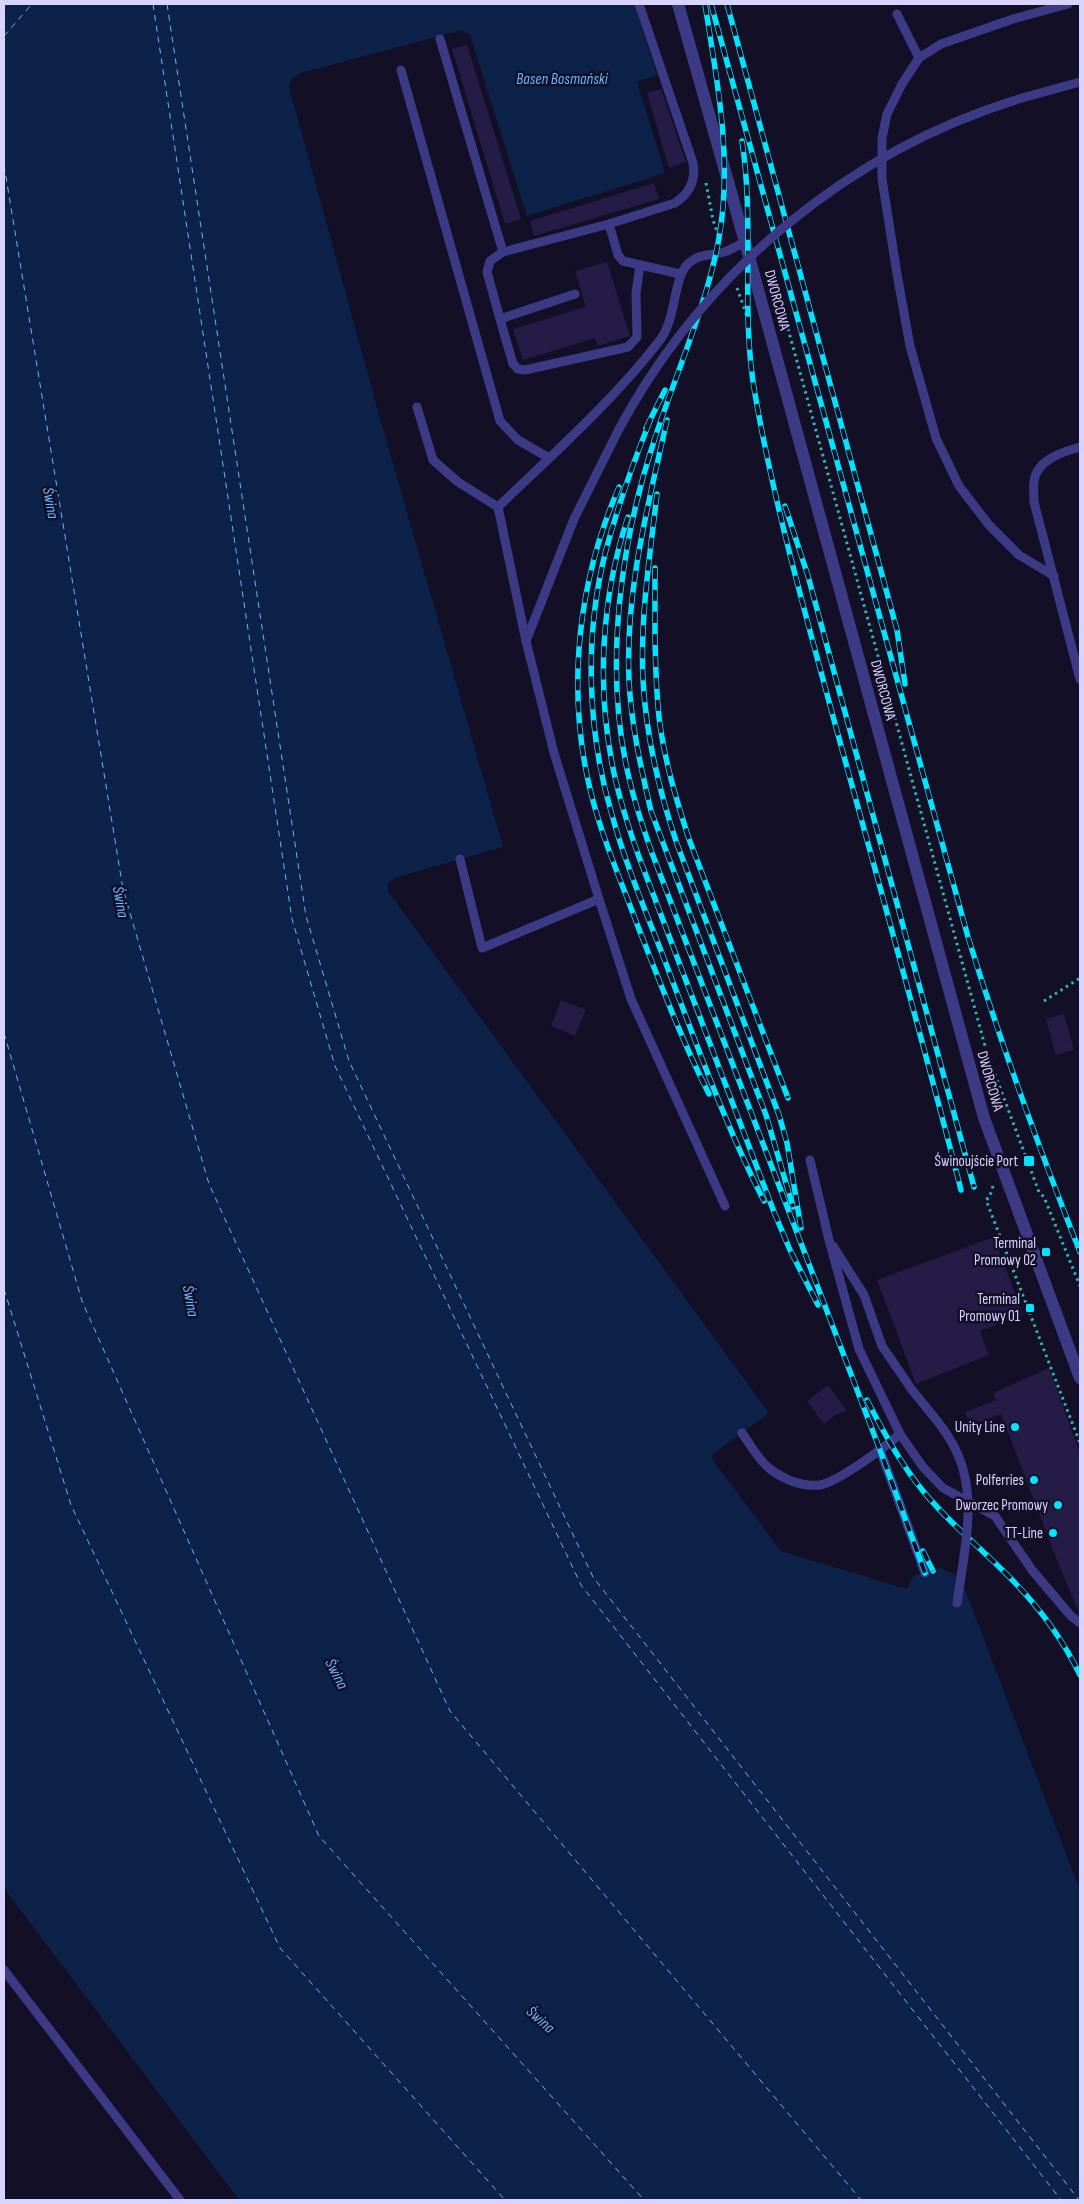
<svg xmlns="http://www.w3.org/2000/svg" width="1084" height="2204" font-family="'Sofia Sans Condensed',sans-serif">
	<style>
		.water { fill: #0c2248 }
		.lines { fill: none; stroke-linecap: round; stroke-linejoin: round }
		.ferry { stroke: #62b6ff; stroke-width: 1; stroke-dasharray: 6 5; stroke-linecap: butt }
		.building { fill: #241b47 }
		.path { stroke: #2fb8b0; stroke-width: 3; stroke-dasharray: 2.5 4; stroke-linecap: butt }
		.service { stroke: #3d3a85; stroke-width: 9 }
		.tertiary { stroke: #3d3a85; stroke-width: 12 }
		.rail-casing { stroke: #00e5ff; stroke-width: 5.5 }
		.rail { stroke: #130f26; stroke-width: 4; stroke-dasharray: 11; stroke-linecap: butt }
		.service-bridge { stroke: #3d3a85; stroke-width: 9 }
		.poi-dot { fill: #00e5ff; stroke: #130f26; stroke-width: 2 }
		.labels { text-anchor: middle; dominant-baseline: central; stroke-width: 5; stroke-linejoin: round; paint-order: stroke }
		.street-label { font-size: 15px; fill: #d9d4ff; stroke: #130f26 }
		.poi-label { font-size: 15px; fill: #d9d4ff; stroke: #130f26; text-anchor: end }
		.water-label { font-size: 16px; font-style: italic; fill: #62b6ff; stroke: #130f26 }
	</style>
	<rect width="100%" height="100%" fill="#130f26"/>
	<polygon class="water" points="4,4 634,4 657,75 637,82 665,173 527,216 470,35 462,30 301,73 292,79 289,87 380,418 503,847 394,878 388,884 388,891 769,1413 713,1454 712,1459 781,1551 907,1589 913,1576 941,1568 960,1577 1080,1890 1080,2200 239,2200 4,1888"/>
	<g class="lines">
		<g class="ferry">
			<polyline points="153,4 292,919 335,1066 581,1585 1061,2200"/>
			<polyline points="167,4 306,916 349,1061 593,1577 1079,2200"/>
			<polyline points="4,36 32,4"/>
			<polyline points="4,165 123,889 209,1184 450,1711 861,2200"/>
			<polyline points="4,1033 82,1301 319,1836 644,2200"/>
			<polyline points="4,1289 71,1505 280,1948 505,2200"/>
		</g>
	</g>
	<g class="building">
		<polygon points="467,45 521,219 505,224 452,49"/>
		<polygon points="661,89 686,162 669,168 647,93"/>
		<polygon points="654,183 659,199 534,236 530,221"/>
		<polygon points="607,262 630,336 598,346 595,338 523,360 513,329 586,307 575,271"/>
		<polygon points="561,1000 586,1010 575,1036 551,1026"/>
		<polygon points="1064,1014 1074,1050 1056,1055 1046,1019"/>
		<polygon points="994,1237 1023,1315 980,1331 989,1355 916,1384 877,1280"/>
		<polygon points="1049,1368 1080,1453 1080,1615 1060,1568 1001,1414 971,1426 965,1412 996,1400 993,1393"/>
		<polygon points="828,1385 847,1411 835,1415 824,1424 807,1401"/>
	</g>
	<g class="lines">
		<g class="path">
			<polyline points="706,183 713,220 720,240"/>
			<polyline points="768,273 773,271 773,274 987,1053 1039,1192 1044,1197 1080,1286"/>
			<polyline points="737,288 749,322"/>
			<polyline points="1044,1001 1080,978"/>
			<polyline points="993,1186 990,1196 986,1200 1080,1443"/>
		</g>
		<g class="service">
			<polyline points="897,14 919,58"/>
			<polyline points="440,39 503,252 490,261 487,272 500,319 575,294"/>
			<polyline points="401,70 500,421 518,440 549,458"/>
			<polyline points="1022,98 1080,82"/>
			<polyline points="609,224 618,255 623,261 680,274"/>
			<path d="M503,252l106,-28 66,-21c15,-10 21,-23 18,-40l-54,-159"/>
			<polyline points="500,319 513,364 518,369 525,370 628,347 637,337 636,293 640,265"/>
			<polyline points="417,407 433,460 458,482 498,507"/>
			<path d="M1080,447c-18,5 -44,13 -46,35 -1,6 0,14 0,20l46,177"/>
			<polyline points="1054,576 1019,555 989,525 959,486 936,438 910,346 897,274 882,179 882,138 887,114 902,84 919,58 941,44 1013,19 1068,4"/>
			<polyline points="526,641 574,519 619,429"/>
			<polyline points="460,859 482,948 599,899"/>
			<polyline points="810,1160 829,1240 859,1349 900,1434 923,1467 943,1488 995,1516 1032,1570 1070,1615 1080,1623"/>
			<path d="M725,1206l-94,-207 -32,-100 -45,-146 -28,-112 -28,-134c56,-54 115,-106 162,-167 17,-22 13,-64 29,-77 11,-10 22,-7 35,-11 7,-2 14,-7 21,-10"/>
			<polyline points="833,1246 864,1295 882,1346 912,1390"/>
			<path d="M742,1433c8,11 17,28 28,36 15,11 31,18 50,16 18,-3 65,-38 80,-51"/>
			<polyline points="880,1450 925,1573"/>
			<polyline points="4,1970 180,2200"/>
		</g>
		<polyline class="tertiary" points="678,4 745,242 984,1118 1080,1378"/>
		<defs>
			<g id="rail">
				<path d="M705,4c12,77 28,155 14,234 -12,67 -43,135 -64,200 -34,102 -51,225 -28,331 6,29 15,56 25,84l228,597 45,123"/>
				<path d="M711,4l257,933c33,107 71,211 112,315"/>
				<polyline points="727,4 897,630 905,684"/>
				<path d="M742,141c13,84 -2,169 13,253 19,110 50,218 79,326 43,157 87,313 127,470"/>
				<path d="M667,420c-19,86 -42,171 -38,260 2,44 12,88 22,131l115,304 27,92"/>
				<path d="M650,421c-17,42 -32,85 -44,129 -22,85 -19,181 6,265 15,55 39,108 59,162 29,76 56,152 93,224"/>
				<polyline points="646,428 665,390"/>
				<path d="M619,487c-45,104 -55,222 -21,331 11,36 26,71 39,106 23,58 44,115 72,170"/>
				<path d="M657,494c-7,61 -17,124 -14,186 3,56 16,111 34,164l102,271 8,28 14,85"/>
				<polyline points="785,506 808,576 974,1187"/>
				<path d="M628,517c-27,81 -32,172 -14,256 6,28 15,56 25,84l135,355 16,38 28,55"/>
				<path d="M655,568c0,49 -1,99 4,149 5,42 17,82 30,122l99,259"/>
				<path d="M867,1400c20,39 41,77 71,108 25,27 54,50 79,77 25,26 47,57 63,90"/>
				<polyline points="923,1551 933,1571"/>
			</g>
		</defs>
		<use href="#rail" class="rail-casing"/>
		<use href="#rail" class="rail"/>
		<g class="service-bridge">
			<path d="M619,429c85,-158 231,-279 403,-331"/>
			<path d="M912,1390c16,20 36,41 46,65 20,44 5,103 -1,148"/>
		</g>
	</g>
	<g class="poi-dot">
		<rect x="1023" y="1155" width="12" height="12" rx="2.5"/>
		<rect x="1041" y="1247" width="10" height="10" rx="2.5"/>
		<rect x="1025" y="1303" width="10" height="10" rx="2.5"/>
		<circle cx="1015" cy="1427" r="5"/>
		<circle cx="1034" cy="1480" r="5"/>
		<circle cx="1058" cy="1505" r="5"/>
		<circle cx="1053" cy="1533" r="5"/>
	</g>
	<g class="labels">
		<g class="street-label">
			<text transform="translate(777 300) rotate(75)">DWORCOWA</text>
			<text transform="translate(883 690) rotate(75)">DWORCOWA</text>
			<text transform="translate(990 1081) rotate(74)">DWORCOWA</text>
		</g>
		<g class="poi-label">
			<text x="1018" y="1161">Świnoujście Port</text>
			<text x="1036" y="1243">Terminal<tspan x="1036" dy="17">Promowy 02</tspan></text>
			<text x="1020" y="1299">Terminal<tspan x="1020" dy="17">Promowy 01</tspan></text>
			<text x="1005" y="1427">Unity Line</text>
			<text x="1024" y="1480">Polferries</text>
			<text x="1048" y="1505">Dworzec Promowy</text>
			<text x="1043" y="1533">TT-Line</text>
		</g>
		<g class="water-label">
			<text x="562" y="79">Basen Bosmański</text>
			<text transform="translate(50 503) rotate(80)">Świna</text>
			<text transform="translate(120 902) rotate(80)">Świna</text>
			<text transform="translate(190 1301) rotate(80)">Świna</text>
			<text transform="translate(336 1674) rotate(63)">Świna</text>
			<text transform="translate(540 2020) rotate(42)">Świna</text>
		</g>
	</g>
	<rect width="1084" height="2204" fill="none" stroke="#d9d4ff" stroke-width="10"/>
</svg>
